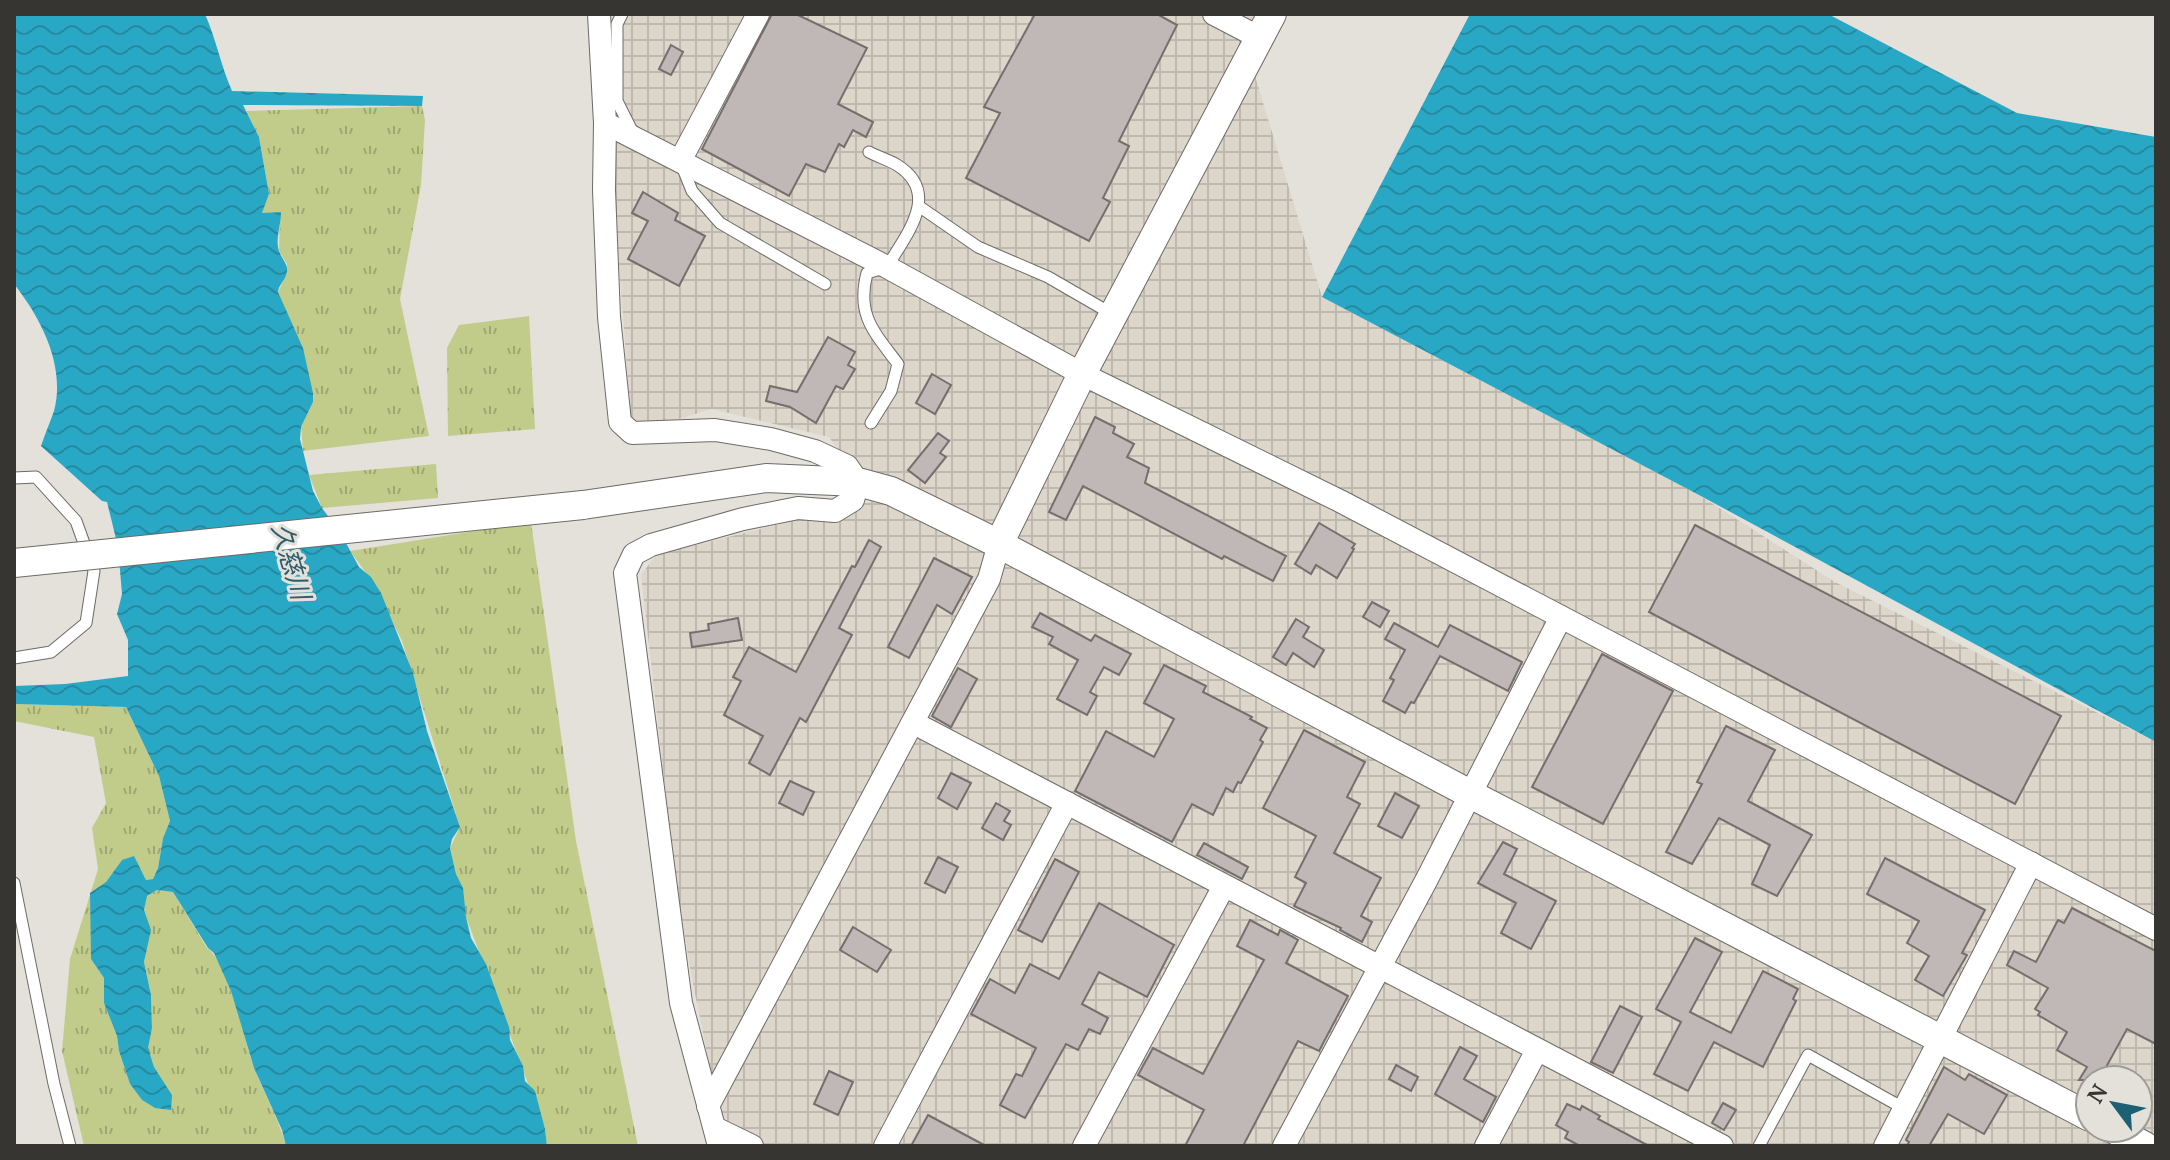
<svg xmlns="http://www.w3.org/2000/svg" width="2170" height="1160" font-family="'PT Serif','Noto Sans JP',serif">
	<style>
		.industrial { fill: url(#industrial-grid); fill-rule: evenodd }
		.grass { fill: url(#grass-tufts) }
		.water { fill: url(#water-waves) }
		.building { fill: #bfb8b7; stroke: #756e6d; stroke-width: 2 }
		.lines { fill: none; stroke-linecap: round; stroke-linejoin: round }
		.service-casing { stroke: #6d6b65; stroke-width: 13 }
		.minor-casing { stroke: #6d6b65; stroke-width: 24 }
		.tertiary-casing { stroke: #6d6b65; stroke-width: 30 }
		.service { stroke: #fff; stroke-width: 11 }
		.minor { stroke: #fff; stroke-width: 22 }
		.tertiary { stroke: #fff; stroke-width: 28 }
		.tertiary-bridge-casing { stroke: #6d6b65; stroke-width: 30; stroke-linecap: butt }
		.tertiary-bridge { stroke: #fff; stroke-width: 28 }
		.labels { text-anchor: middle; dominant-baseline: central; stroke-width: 6; stroke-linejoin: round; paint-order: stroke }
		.water-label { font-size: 26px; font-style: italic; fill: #2d5d6b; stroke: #e4e1db }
	</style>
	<defs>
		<pattern id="industrial-grid" width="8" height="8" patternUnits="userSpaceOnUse" patternTransform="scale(2)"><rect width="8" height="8" fill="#ddd6ca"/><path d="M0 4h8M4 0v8" fill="none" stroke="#beb8ae"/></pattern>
		<pattern id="grass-tufts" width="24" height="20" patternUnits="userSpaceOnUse" patternTransform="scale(2)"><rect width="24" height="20" fill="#c2cc8a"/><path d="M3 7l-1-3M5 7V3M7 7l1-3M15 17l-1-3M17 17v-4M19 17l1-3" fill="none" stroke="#9ea671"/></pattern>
		<pattern id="water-waves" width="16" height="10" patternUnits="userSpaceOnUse" patternTransform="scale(2)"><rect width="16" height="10" fill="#29a8c6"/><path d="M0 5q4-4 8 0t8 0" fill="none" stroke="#248aa1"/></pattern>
	</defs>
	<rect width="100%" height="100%" fill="#e4e1db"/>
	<path class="industrial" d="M613,14h654l-22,29 77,254 377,198 136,87 321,160v404h-1430l-34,-167 -16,-96 -35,-308 15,-20 217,-54 -44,-64 -117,-28 -80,24 -16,-208zM2090,1080h48v48h-48z"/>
	<g class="grass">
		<polygon points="422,106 425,120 421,185 400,299 429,436 303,451 301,427 313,402 278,292 286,275 287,264 279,251 280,212 261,214 269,194 259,137 246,111"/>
		<polygon points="529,316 535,429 448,436 447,348 459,325"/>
		<polygon points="436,464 438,498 322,508 309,475"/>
		<polygon points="531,522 576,841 638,1146 547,1146 545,1129 466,917 450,848 460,827 402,641 374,584 350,551"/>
		<path d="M14,704l112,3 33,69 11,45 -7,17 -5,30 -5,11 -7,1 -3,-6 -21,-14 -16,22 -15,77 13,19v25l13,33 2,15 11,33 12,16 13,8 -1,-41 -7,-19 5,-20 -1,-33 -7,-33 6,-32 -6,-20 2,-13 11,-7 16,2 34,56c23,16 37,95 48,122 10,26 24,49 31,76h-202l-22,-95 8,-92 28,-90 -6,-41 14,-25 -12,-66 -80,-16z"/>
	</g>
	<g class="water">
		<path d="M14,14h191c11,25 16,52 27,77l191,5 -1,10 -179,-1 16,32 10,57 -7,19 19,-1c0,13 -6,28 -2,39 3,9 11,14 7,24 -2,7 -7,9 -8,17l25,56 10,45v9l-12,25 -1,12 13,52 9,17 18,24 19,35 12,10 10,16 32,80 14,58 33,96 -8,12 -2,9 6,26 7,14 3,29 5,21 15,26 23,63 1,13 13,26 2,15 10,10 10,38 2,17h-261l-4,-16 -28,-62 -23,-77 -17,-38 -6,-5 -35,-56 -16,-2 -10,6 -3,14 7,20 -7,32 7,33 1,33 -4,20 6,19 18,28 -1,15 -16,-2 -13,-8 -12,-16 -11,-33 -2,-15 -13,-33v-25l-13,-19 -1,-66 16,-11 16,-22 12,-4 12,24 7,-1 5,-11 5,-30 7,-17 -11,-45 -33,-69 -112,-3v-18l51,-2 63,-8v-36l-11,-26 5,-20 -4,-47 -11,-45 -5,-1 -61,-55c4,-12 9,-24 13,-35 12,-45 -13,-93 -40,-127z"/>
		<polygon points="1470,14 1828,14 2017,113 2156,137 2156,742 1699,495 1322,297"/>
	</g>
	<g class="building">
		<polygon points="772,14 796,14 867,48 838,104 873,122 866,137 853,130 844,147 839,144 825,172 806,164 789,196 702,149"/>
		<polygon points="1035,14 1157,14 1177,25 1119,141 1129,146 1103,198 1110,202 1089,241 966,178 1000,113 984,107"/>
		<polygon points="671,45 683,52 671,75 659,69"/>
		<polygon points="643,192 678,213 675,220 705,236 679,286 628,259 648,221 632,213"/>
		<polygon points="828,337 855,352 848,365 855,369 843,389 836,386 816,423 790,407 766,401 770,386 797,392"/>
		<polygon points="932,374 951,385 935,414 916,403"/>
		<polygon points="1095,417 1115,427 1113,433 1134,444 1127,457 1149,468 1145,483 1286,556 1273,581 1224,556 1222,559 1083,486 1066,520 1049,512"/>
		<polygon points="938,433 949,441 940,453 946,457 925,483 908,470"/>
		<polygon points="1319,523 1355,544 1352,548 1354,549 1337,578 1316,565 1311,574 1295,564"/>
		<polygon points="1695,525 2061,716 2015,804 1649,612"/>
		<polygon points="869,540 881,547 839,628 852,635 806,722 800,718 770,775 749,763 763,736 724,715 741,681 733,677 749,647 796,672 852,566 855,567"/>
		<polygon points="934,558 972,577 952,614 937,605 909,658 888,647"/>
		<polygon points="1372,602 1389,611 1380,627 1363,617"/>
		<polygon points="1040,613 1091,641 1095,635 1131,654 1119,675 1104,667 1090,692 1097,696 1087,715 1057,699 1078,660 1049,644 1053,637 1032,627"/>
		<polygon points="738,618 742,640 692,647 690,633 709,630 708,624"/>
		<polygon points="1296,619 1309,627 1303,637 1324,650 1314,667 1293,653 1286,665 1273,657"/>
		<polygon points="1394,623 1438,647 1450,625 1522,662 1508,691 1440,656 1414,703 1411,702 1405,713 1383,701 1394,680 1390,678 1405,650 1385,639"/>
		<polygon points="1602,654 1673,691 1603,824 1532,787"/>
		<polygon points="1164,665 1206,686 1203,692 1252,717 1250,719 1267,728 1260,740 1263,742 1241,783 1238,782 1233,792 1226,788 1213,815 1192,804 1172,842 1075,791 1106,731 1154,757 1174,719 1144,703"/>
		<polygon points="958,668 977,679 951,727 932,716"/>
		<polygon points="1726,726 1775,750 1748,801 1812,835 1777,896 1752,884 1770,845 1719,818 1692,864 1666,852 1702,784 1697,782"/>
		<polygon points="1304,730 1365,762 1347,797 1360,804 1334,853 1381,878 1361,916 1372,922 1362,942 1340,930 1341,928 1294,906 1306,883 1295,877 1316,836 1263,808"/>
		<polygon points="951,773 971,783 957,809 938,798"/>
		<polygon points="790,781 814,792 803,815 779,803"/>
		<polygon points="1395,793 1419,806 1402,838 1378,826"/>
		<polygon points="996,803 1010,811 1004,821 1011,825 1003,840 982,828"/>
		<polygon points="1503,842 1517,849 1504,874 1556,901 1531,949 1501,933 1516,903 1478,883"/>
		<polygon points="1204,843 1248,867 1242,879 1197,855"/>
		<polygon points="938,857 958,867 945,893 925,883"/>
		<polygon points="1885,858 1985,910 1962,953 1967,955 1943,996 1915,980 1929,956 1907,943 1919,921 1867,894"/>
		<polygon points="1055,859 1079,872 1042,942 1018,930"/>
		<polygon points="1099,903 1174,945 1147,997 1099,972 1082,1004 1108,1018 1100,1034 1089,1029 1078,1050 1066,1044 1025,1118 1000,1105 1016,1074 1022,1076 1036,1048 971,1014 990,979 1015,993 1030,964 1059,979"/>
		<polygon points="2072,908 2156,951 2156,1044 2127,1029 2099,1080 2079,1080 2087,1067 2057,1050 2067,1032 2038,1015 2040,1012 2035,1009 2048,988 2007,965 2014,951 2036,962 2058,920 2064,923"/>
		<polygon points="1250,920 1278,935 1280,930 1298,940 1286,963 1348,996 1319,1051 1298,1041 1243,1146 1185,1146 1204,1110 1138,1075 1153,1048 1203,1074 1264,960 1237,946"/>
		<polygon points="853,927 891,950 877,972 840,950"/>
		<polygon points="1695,938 1722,952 1690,1012 1731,1033 1763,971 1798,989 1793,999 1796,1001 1763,1067 1714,1042 1688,1091 1654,1074 1681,1022 1656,1009"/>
		<polygon points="1620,1006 1642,1017 1613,1073 1591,1062"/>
		<polygon points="1460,1047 1477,1056 1464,1079 1496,1097 1483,1122 1435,1094"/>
		<polygon points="1396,1065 1418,1077 1411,1091 1389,1079"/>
		<polygon points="1944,1067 1965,1080 1969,1074 2007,1095 1984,1134 1948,1114 1929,1146 1907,1146 1909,1142 1906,1140"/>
		<polygon points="829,1071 853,1082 838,1115 814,1104"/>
		<polygon points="1723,1103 1736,1110 1724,1130 1712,1123"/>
		<polygon points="1567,1104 1580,1110 1582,1106 1600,1116 1598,1119 1649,1146 1580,1146 1565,1138 1568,1132 1556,1125"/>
		<polygon points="928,1115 986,1146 911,1146"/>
	</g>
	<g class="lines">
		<defs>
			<g id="service">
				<polyline points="622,14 617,24 617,101 634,135"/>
				<path d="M869,152c9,5 20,8 28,13 45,28 9,70 -10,102l-20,6c-11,42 7,59 31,91l-7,27 -20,32"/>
				<polyline points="682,166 692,191 720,223 825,284"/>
				<polyline points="920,207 978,247 1048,277 1112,314"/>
				<polyline points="14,478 36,477 76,521 94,571 86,623 51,652 14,658"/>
				<polyline points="14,883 54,1084 70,1146"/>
				<polyline points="1759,1146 1808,1055 1905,1109"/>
			</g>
			<g id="minor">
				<polyline points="599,14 605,123 604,190 609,317 620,422 632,433 715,430 771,439 815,451 847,466 858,482 853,500 835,511 798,508 743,519 651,545 634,554 625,573 681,1003 719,1146"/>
				<polyline points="1214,14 1260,38"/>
				<polyline points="605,123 887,267 1082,374 1340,501 2156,929"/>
				<polyline points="680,161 758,14"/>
				<polyline points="914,723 1722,1146"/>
				<polyline points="708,1106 989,579 999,544"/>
				<polyline points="715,1128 752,1146"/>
				<polyline points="885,1146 1067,803"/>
				<polyline points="1084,1146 1224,886"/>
				<polyline points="1284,1146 1427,879 1561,617"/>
				<polyline points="1486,1146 1537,1050"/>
				<polyline points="1885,1146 2031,863"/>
			</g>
			<g id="tertiary">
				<polyline points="583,505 766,478 858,482 891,491 999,544 1472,795 2090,1117"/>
				<polyline points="999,544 1082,374 1272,14"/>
				<polyline points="2111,1128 2145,1146"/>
			</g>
		</defs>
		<use href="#service" class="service-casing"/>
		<use href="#minor" class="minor-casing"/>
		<use href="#tertiary" class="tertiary-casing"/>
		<use href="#service" class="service"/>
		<use href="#minor" class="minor"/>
		<use href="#tertiary" class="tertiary"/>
		<defs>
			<polyline id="tertiary-bridge" points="14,563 583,505"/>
		</defs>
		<use href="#tertiary-bridge" class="tertiary-bridge-casing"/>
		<use href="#tertiary-bridge" class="tertiary-bridge"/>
	</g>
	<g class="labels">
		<g class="water-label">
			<text transform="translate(292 561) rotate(74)">久慈川</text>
		</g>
	</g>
	<rect width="2170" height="1160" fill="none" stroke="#363532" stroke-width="32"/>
	<g transform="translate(2114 1104) rotate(302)"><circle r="38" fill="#e4e1db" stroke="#9e9c97" stroke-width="2"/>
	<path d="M0-6L14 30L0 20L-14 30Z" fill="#1c6173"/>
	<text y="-12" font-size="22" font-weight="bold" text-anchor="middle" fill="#363532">N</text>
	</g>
</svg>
